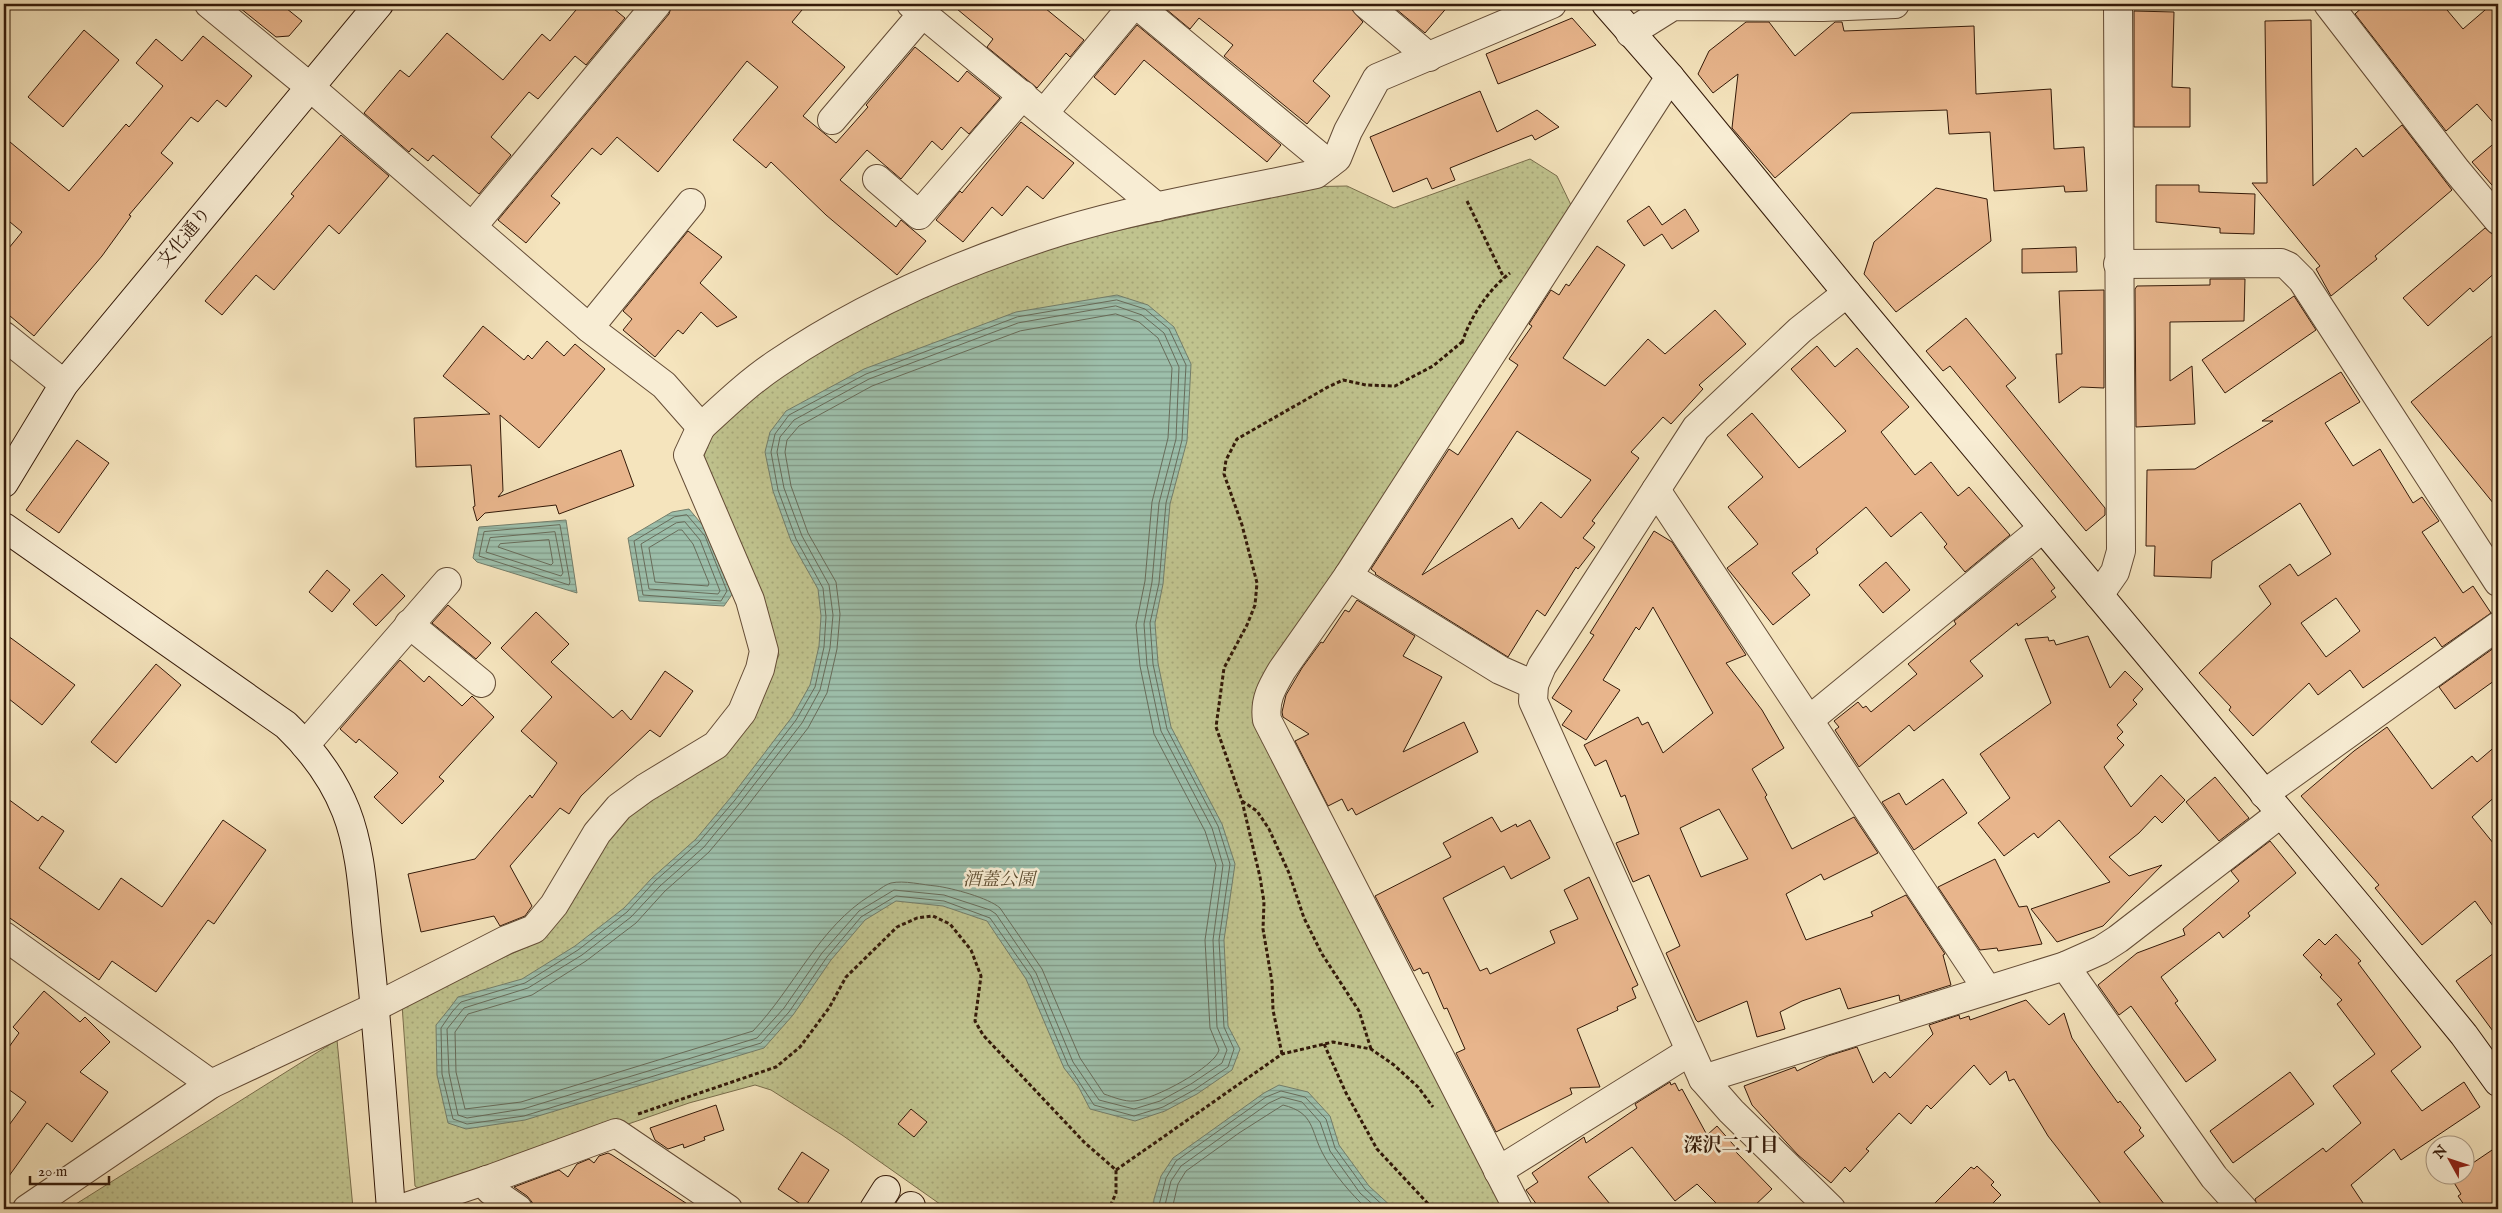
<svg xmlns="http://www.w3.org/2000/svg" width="2502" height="1213" font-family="'IM FELL English','Noto Serif JP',serif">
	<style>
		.park { fill: url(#park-dots); stroke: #7a6e4c }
		.water { fill: url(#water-rules); stroke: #737d6a }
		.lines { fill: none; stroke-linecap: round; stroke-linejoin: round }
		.shore { stroke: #686c5a; stroke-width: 1 }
		.building { fill: #e8b58c; stroke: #341a09; fill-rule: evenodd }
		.street-casing { stroke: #644c36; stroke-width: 30 }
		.secondary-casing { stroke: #341a09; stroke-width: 30 }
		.path { stroke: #341a09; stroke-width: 3; stroke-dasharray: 4 2.5; stroke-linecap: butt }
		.street { stroke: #f8edd4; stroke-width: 28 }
		.secondary { stroke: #f8edd4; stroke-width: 28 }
		.labels { text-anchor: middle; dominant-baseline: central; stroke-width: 5; stroke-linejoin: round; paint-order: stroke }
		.street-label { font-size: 18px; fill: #341a09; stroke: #f8edd4 }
		.park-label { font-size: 18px; font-style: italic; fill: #5e4d31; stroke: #f8edd4 }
		.neighbourhood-label { font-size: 19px; font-weight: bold; fill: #341a09; stroke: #f8edd4 }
	</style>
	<defs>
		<pattern id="park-dots" width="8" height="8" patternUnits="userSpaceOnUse" patternTransform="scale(1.25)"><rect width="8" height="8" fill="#c0c38e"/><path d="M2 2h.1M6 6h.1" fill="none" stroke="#a6a779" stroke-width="1.8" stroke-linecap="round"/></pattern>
		<pattern id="water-rules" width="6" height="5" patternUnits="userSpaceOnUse" patternTransform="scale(1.25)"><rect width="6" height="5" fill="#9dbfab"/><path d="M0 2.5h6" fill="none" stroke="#819a89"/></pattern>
	</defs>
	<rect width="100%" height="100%" fill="#f5e4bd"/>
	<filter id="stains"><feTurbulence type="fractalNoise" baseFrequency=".004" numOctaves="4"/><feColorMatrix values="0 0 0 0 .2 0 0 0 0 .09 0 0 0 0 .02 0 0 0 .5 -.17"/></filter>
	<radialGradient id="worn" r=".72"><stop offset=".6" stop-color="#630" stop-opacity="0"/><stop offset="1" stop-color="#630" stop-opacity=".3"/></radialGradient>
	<g class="park">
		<polygon points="1530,159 1557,176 1571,205 1260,688 1289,793 1503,1209 947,1209 842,1135 771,1090 755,1085 689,1103 426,1194 415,1186 402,1005 420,995 538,942 615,825 745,719 779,655 770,623 728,522 704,456 714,430 771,379 872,318 982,270 1059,243 1214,210 1297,187 1347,186 1394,208"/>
		<polygon points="337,1040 353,1208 68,1209"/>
	</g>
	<g class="water">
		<polygon points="1117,295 1148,305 1174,327 1191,364 1187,441 1170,504 1163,584 1155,623 1158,663 1171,727 1222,824 1235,864 1224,940 1228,1026 1240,1049 1232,1070 1197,1094 1165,1111 1135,1121 1090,1109 1078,1086 1064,1068 1026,979 987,921 943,906 896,901 865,920 831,960 793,1015 764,1048 525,1120 466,1129 448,1123 437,1075 436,1025 449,1009 458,997 522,979 575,946 624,908 652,878 696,839 731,797 792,717 810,685 819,646 821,616 818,589 791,541 773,491 765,452 770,432 786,411 864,369 1016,312"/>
		<polygon points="689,509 710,534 733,593 724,606 639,601 628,538 672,512"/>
		<polygon points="566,520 577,593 477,562 473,558 479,527"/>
		<polygon points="1279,1085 1308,1092 1330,1116 1339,1145 1369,1186 1394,1209 1153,1209 1154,1199 1161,1176 1173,1158 1264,1093"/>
	</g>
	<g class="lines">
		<g class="shore">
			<polygon points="1117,300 1145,309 1169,329 1186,365 1182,440 1166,503 1159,583 1150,623 1153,664 1167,729 1218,826 1230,864 1219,940 1224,1027 1234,1049 1228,1067 1194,1090 1163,1107 1134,1116 1094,1105 1068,1065 1031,976 990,918 944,901 896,896 861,917 827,957 789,1012 761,1043 524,1116 467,1124 453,1119 442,1074 441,1028 452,1012 461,1002 525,983 578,950 627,912 655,881 699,842 735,800 796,720 815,687 824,647 826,617 823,588 796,539 778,490 771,452 775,434 789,415 866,374 1017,317"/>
			<polygon points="1116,306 1142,315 1164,333 1179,367 1176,439 1159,503 1152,582 1144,624 1147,665 1161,731 1212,828 1223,865 1213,940 1217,1027 1227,1050 1222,1063 1191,1084 1160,1101 1134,1109 1099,1100 1073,1062 1036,973 996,914 990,910 944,895 894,890 859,911 822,953 784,1008 757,1038 523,1109 467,1118 458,1115 449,1073 447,1029 464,1008 528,988 582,955 631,917 660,886 704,847 739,804 802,723 820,690 830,648 833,615 829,585 802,536 784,488 777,452 780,437 794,420 869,379 1018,323"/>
			<path d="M1116,314l23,8 19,16 14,30 -4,70 -16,64 -7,79 -9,44 4,41 14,68 51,97 11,34 -11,75 5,88 9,22c-4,17 -66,50 -85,51 -9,1 -21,-4 -30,-7l-24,-36 -38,-89 -42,-61c-11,-10 -48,-20 -64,-22 -13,-1 -32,-6 -45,-3 -7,2 -13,8 -20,12 -52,32 -77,93 -118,136l-232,71 -56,7 -9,-37 -1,-40 13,-18 64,-19 54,-34 50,-38 29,-32 44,-39 36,-43 63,-81 19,-35 10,-44 3,-35 -4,-32 -28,-49 -17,-47 -6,-34 2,-12 12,-14 73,-40 148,-55z"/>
			<polygon points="687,515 705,536 727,591 721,601 643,595 634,541 674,517"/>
			<polygon points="685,522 700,540 720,591 718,594 649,589 641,544 676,523"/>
			<polygon points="560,525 570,582 569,585 479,556 484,532"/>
			<polygon points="679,530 682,530 693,544 709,583 708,586 655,582 649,548"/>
			<polygon points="555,532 563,573 561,576 486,552 490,538"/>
			<polygon points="549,540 553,563 551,565 498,547 500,544"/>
			<polyline points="1158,1209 1166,1178 1176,1161 1266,1097 1281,1091 1305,1097 1326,1119 1335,1148 1365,1189 1387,1209"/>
			<polyline points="1164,1209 1171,1181 1181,1166 1269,1103 1282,1097 1302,1102 1320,1122 1330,1151 1360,1193 1378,1209"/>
			<path d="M1172,1209l6,-25 8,-13 53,-38 44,-28c32,8 27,25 40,49 10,19 28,40 44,55"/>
		</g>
	</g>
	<g class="building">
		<polygon points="235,4 281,4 302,21 289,36 276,37"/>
		<polygon points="581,4 608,4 625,18 586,65 575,56 538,99 529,92 491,137 511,155 479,194 433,155 428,161 412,148 409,152 364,113 400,70 409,77 447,33 503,80 542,34 550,41"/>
		<polygon points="672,4 807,4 792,22 845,67 803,116 836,143 868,107 866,105 915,47 958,82 967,71 1000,98 969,134 961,127 942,150 932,141 901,179 867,150 840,180 896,227 901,220 926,241 897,275 826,215 771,162 766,168 733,140 778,87 747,61 658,172 617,137 601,155 592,148 551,196 560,203 526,243 498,220 669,14"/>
		<polygon points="951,4 1040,4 1084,40 1070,57 1066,53 1037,88 987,47 993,39"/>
		<polygon points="1160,4 1351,4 1352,10 1363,22 1313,81 1330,96 1307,124 1224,56 1233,45 1199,18 1190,29"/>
		<polygon points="1390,4 1450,4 1425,33"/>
		<polygon points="2366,4 2442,4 2463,29 2492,4 2498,4 2498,128 2477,104 2446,131 2355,14"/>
		<polygon points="2134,11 2174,12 2172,87 2190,88 2190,127 2134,127"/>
		<polygon points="1572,18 1596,45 1498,84 1486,54"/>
		<polygon points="2311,20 2313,186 2356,148 2363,157 2402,125 2452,190 2375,256 2377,259 2331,296 2316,269 2320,266 2252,183 2267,183 2265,21"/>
		<polygon points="1746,22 1769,22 1795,56 1835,22 1842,22 1844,31 1974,26 1976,94 2051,89 2054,149 2084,147 2087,191 2065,192 2064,186 1994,191 1990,132 1949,134 1947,110 1851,113 1775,178 1732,128 1738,74 1713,93 1698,74 1709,51"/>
		<polygon points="1137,25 1281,145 1267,162 1144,60 1115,95 1094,77"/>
		<polygon points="84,30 119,60 63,127 28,97"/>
		<polygon points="203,36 252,76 226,107 217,100 198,122 191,117 161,153 173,163 129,215 131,216 102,256 34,336 4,311 4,254 22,232 4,217 4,137 69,191 126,124 129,127 163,86 136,63 156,39 182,61"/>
		<polygon points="1480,91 1497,132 1537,110 1559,127 1535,140 1532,135 1450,168 1455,180 1432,189 1427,178 1393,192 1370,137"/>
		<polygon points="1021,122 1074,163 1043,199 1027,186 1002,216 992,207 963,242 936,220 960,191 962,193"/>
		<polygon points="341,135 389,176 339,234 329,225 274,290 256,275 222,315 205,301 294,196 291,194"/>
		<polygon points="2498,140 2498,192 2472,162"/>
		<polygon points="2156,185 2199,185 2199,192 2255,194 2254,234 2220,233 2220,228 2156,222"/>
		<polygon points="1936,188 1987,199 1991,241 1896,312 1864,274 1874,242"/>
		<polygon points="1649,206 1662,225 1685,209 1699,231 1672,249 1662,234 1644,246 1627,221"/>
		<polygon points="2485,228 2492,234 2498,235 2498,270 2473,292 2470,288 2428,326 2403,298"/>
		<polygon points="688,231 722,257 700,283 737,317 717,327 701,312 683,334 678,330 655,357 623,330 632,319 623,311"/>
		<path d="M1597,246l28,19 -62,93 42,28 43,-47 17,15 50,-44 31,34 -47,41 4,4 -32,35 -8,-7 -32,35 8,6 -47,63 3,2 -12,15 12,9 -17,22 -2,-2 -31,49 -8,-6 -29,47 -133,-83 1,-1 -5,-4 78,-120 9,6 60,-90 -9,-6 23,-33 -3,-2 22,-34 8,5 7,-11 3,2zM1517,431l74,49 -30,38 -20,-16 -22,27 -7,-11 -90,57z"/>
		<polygon points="2076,247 2077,272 2022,273 2022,249"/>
		<polygon points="2210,279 2245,279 2244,321 2170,322 2170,381 2192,366 2195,424 2136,427 2135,289 2137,286 2210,285"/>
		<polygon points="2104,290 2104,388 2081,387 2059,403 2056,354 2062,354 2059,291"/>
		<polygon points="2294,296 2316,330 2225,393 2202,360"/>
		<polygon points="1966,318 2016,378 2006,386 2105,508 2105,515 2086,531 1950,366 1943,371 1926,351"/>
		<polygon points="483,326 524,360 528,355 532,359 547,341 564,356 575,344 605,369 539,448 500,415 503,491 498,497 621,450 634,486 559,514 556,505 485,513 477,521 473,507 475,506 471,465 416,467 414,418 490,414 443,376"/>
		<polygon points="2498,331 2498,509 2411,402"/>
		<polygon points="1817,346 1835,367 1857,348 1909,407 1881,432 1915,475 1931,462 1958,496 1969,487 2010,535 1965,572 1944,547 1947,544 1921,512 1891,537 1866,507 1816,549 1818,553 1792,573 1810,595 1773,625 1727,568 1758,544 1728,507 1763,477 1727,435 1752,413 1799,468 1846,431 1791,369"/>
		<path d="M2341,372l19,30 -35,21 28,43 27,-17 33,54 9,-6 17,24 -17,11 41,61 10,-7 18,27 -49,34 -7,-10 -72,51 -13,-18 -32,25 -9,-12 -56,53 -24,-26 2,-3 -32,-34 72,-69 -12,-18 31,-22 8,12 33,-22 -31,-51 -88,58 -1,17 -57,-2 1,-30h-9l1,-76 48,-1 78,-48h-11zM2336,598l24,33 -34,26 -25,-34z"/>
		<polygon points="77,440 109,463 59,533 26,510"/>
		<path d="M1654,531l18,11 74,113 -20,8 36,47 22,38 -32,21 15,26 -2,2 27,52 62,-32 24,36 -54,27 -3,-6 -35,20 20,46 67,-24 -2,-4 35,-17 39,59 -2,1 8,30 -51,16 -1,-6 -51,14 -8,-21 -38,13 -22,11 5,17 -28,8 -10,-36 -49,21 -2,-2 -30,-67 14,-7 -31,-71 -16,7 -17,-39 23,-9 -14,-39 -4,2 -15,-37 -11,6 -11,-21 54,-28 4,8 6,-3 15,31 50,-40 -60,-106 -14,23 -3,-3 -33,53 17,10 -34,50 -24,-15 10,-14 -20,-13 42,-63 -4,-2zM1719,809l29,50 -47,18 -21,-49z"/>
		<polygon points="2032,558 2055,588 2051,591 2056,597 2018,626 2017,623 1970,661 1983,676 1914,731 1909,725 1859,767 1835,730 1839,727 1834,721 1858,702 1863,708 1866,706 1871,712 1917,674 1908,664 1956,624 1954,621"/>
		<polygon points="1886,562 1910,590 1883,613 1859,585"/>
		<polygon points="327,570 350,590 332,612 309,592"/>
		<polygon points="382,574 405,596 376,626 353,604"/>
		<polygon points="1357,600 1415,636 1403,656 1442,677 1403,752 1464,722 1478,752 1356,815 1352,808 1348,811 1342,799 1328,806 1295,741 1309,734 1283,717 1282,712 1286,695 1302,668 1321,642 1323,643 1345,610 1349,612"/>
		<polygon points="448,605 491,643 476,659 432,623"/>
		<polygon points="536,612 569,644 551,662 613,718 622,710 631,720 665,671 693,691 660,737 650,730 581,796 569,814 560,808 510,866 532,906 525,916 500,926 494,916 421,932 408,874 475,859 530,795 532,798 557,763 521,731 552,697 501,648"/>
		<polygon points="4,633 75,685 42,725 4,695"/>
		<polygon points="2088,636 2110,688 2125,671 2143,689 2133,700 2137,704 2117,725 2123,732 2117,738 2124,745 2104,767 2131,807 2161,775 2185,800 2162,823 2155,816 2139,833 2109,857 2129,876 2162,865 2103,926 2057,942 2031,909 2110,882 2059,820 2038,838 2034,833 2004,856 1978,823 2010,798 1980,754 2051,703 2025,639 2048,637 2049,641 2054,640 2056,645"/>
		<polygon points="2498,645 2498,678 2455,709 2439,687"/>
		<polygon points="400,660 424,682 429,676 462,706 472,696 494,717 439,777 444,781 402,824 374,797 398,773 359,739 356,743 340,729"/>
		<polygon points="156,664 181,685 116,763 91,742"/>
		<polygon points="2387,727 2432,789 2472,756 2477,762 2498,744 2498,794 2472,817 2498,849 2498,933 2475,901 2422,945 2375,888 2379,885 2301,796 2354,751"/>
		<polygon points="2215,777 2249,818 2219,841 2186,802"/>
		<polygon points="1943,779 1967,813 1914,850 1882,802 1899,793 1906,805"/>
		<polygon points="4,796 38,821 42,816 64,831 39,868 99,910 121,878 162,907 223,820 266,850 214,924 208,920 156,992 112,961 99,980 4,914"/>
		<polygon points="1492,817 1501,832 1516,824 1517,827 1530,820 1550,858 1511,879 1504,866 1443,898 1480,971 1487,968 1490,974 1555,943 1550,931 1578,919 1564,890 1589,877 1638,985 1632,988 1636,998 1617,1007 1618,1010 1577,1029 1600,1087 1570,1088 1572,1094 1496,1132 1456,1053 1465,1049 1447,1008 1444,1009 1428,972 1423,974 1420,968 1414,971 1375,896 1451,857 1443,843"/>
		<polygon points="2270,841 2296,873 2248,913 2250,916 2223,938 2219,932 2161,977 2178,1001 2175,1003 2216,1060 2186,1082 2131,1006 2119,1015 2098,985 2137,953 2185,935 2183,929 2239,881 2231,871"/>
		<polygon points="1995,859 2019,907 2027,906 2042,944 1998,951 1997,948 1980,950 1938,887"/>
		<polygon points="2336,934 2361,961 2358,963 2421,1047 2391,1071 2422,1111 2464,1082 2480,1107 2401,1160 2394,1149 2351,1185 2367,1209 2258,1209 2255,1199 2323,1148 2326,1152 2361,1123 2333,1086 2375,1054 2337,1004 2342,1000 2320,977 2322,975 2303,955 2319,939 2325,945"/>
		<polygon points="2498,950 2498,1038 2456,981"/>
		<polygon points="44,991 80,1022 85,1017 110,1042 80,1072 108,1092 72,1142 47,1123 4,1183 4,1132 26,1102 4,1086 4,1054 19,1033 13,1027"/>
		<polygon points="2026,1000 2049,1025 2064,1013 2072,1038 2092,1067 2118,1103 2120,1101 2141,1128 2139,1130 2144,1136 2124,1152 2168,1209 2105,1209 2048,1136 2014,1079 2009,1081 2006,1071 1990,1085 1974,1065 1931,1109 1927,1105 1911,1124 1899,1113 1866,1149 1869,1151 1850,1172 1845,1167 1831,1183 1798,1155 1752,1105 1744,1086 1795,1067 1797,1071 1828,1056 1857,1047 1873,1083 1885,1072 1890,1078 1933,1034 1929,1025 1959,1015 1960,1019 1969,1016 1970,1020"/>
		<polygon points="2290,1072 2314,1104 2233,1163 2210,1131"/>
		<polygon points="1670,1082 1671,1085 1675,1083 1679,1091 1682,1089 1707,1135 1717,1126 1738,1150 1736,1152 1772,1189 1751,1209 1722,1209 1697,1184 1675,1201 1632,1147 1588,1177 1614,1209 1540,1209 1526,1190 1538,1182 1532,1173 1584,1137 1586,1143 1637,1108 1635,1104"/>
		<polygon points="716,1105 724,1130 704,1137 705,1140 684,1148 683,1144 668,1149 655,1140 650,1128"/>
		<polygon points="911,1109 927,1122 914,1137 898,1124"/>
		<polygon points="2498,1146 2498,1209 2467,1209 2458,1196 2461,1194 2453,1181 2464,1176 2464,1169"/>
		<polygon points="802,1152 829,1170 805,1207 778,1189"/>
		<polygon points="608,1153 612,1155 695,1209 533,1209 532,1202 527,1196 514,1187 559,1170 568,1177 577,1164 589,1159 594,1163 599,1156"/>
		<polygon points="1977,1166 1994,1182 1991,1185 2001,1195 1987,1209 1929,1209 1971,1167 1974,1169"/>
	</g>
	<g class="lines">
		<defs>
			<g id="street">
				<path d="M209,4l101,83 279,241 75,57 37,42c24,-22 48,-45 75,-63 87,-59 186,-102 286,-133 83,-25 170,-39 254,-57l21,-16 11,-27 29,-53 175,-74"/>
				<polyline points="911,4 1157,207"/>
				<polyline points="1136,4 1329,164"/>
				<polyline points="1366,4 1429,57"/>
				<polyline points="2328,4 2457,171 2498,220"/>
				<polyline points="1630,33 1673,6 1823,7 1895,4"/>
				<polyline points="1044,113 1134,4"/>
				<polyline points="832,120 923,13"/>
				<polyline points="877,179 919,215 1023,95"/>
				<polyline points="472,227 657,4"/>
				<polyline points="2118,264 2281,263 2288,266 2302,280 2498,582"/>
				<polyline points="589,328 691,203"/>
				<polyline points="4,336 64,384"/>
				<polyline points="1656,490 1987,989"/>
				<polyline points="1348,576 1500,670 1534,685"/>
				<polyline points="2099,595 2115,572 2121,551 2118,4"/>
				<polyline points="409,624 481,683"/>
				<polyline points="1809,720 2043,528"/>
				<polyline points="305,745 447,582"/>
				<polyline points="2264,794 2498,626"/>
				<polyline points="4,936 211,1084"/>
				<polyline points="2065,966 2214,1177 2243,1209"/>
				<polyline points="1703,1079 2065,966 2101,950 2118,939 2280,814"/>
				<polyline points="1498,1171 1689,1052"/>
				<polyline points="487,1180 490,1190 518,1209"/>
				<polyline points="27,1209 211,1084 375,1007 506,940 534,929 554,905 597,833 619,807 645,788 716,745 742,712 760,669 764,651 750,600 688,455 701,427"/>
				<polyline points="400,1209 493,1178 616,1133 728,1209"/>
				<path d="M1518,1209l-251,-489c-3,-20 5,-33 15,-50l66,-94 322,-499"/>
				<polyline points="1831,1209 1731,1111 1703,1079 1533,701 1534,685 1542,666 1696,428 1800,330 1847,293"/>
			</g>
			<g id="secondary">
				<polyline points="1606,4 1670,77 1847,293 2371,921 2464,1035 2498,1082"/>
				<polyline points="4,483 64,384 379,4"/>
				<path d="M4,527l282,198c25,24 47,53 60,86 16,41 17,87 22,130 10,89 16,179 23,268"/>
				<polyline points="874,1209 886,1190"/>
				<polyline points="909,1209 911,1206"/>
			</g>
		</defs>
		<use href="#street" class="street-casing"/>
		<use href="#secondary" class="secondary-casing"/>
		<g class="path">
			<polyline points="1467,201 1504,278"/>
			<path d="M1462,343c8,-26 27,-54 48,-70"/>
			<polyline points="1242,801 1257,811 1269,829 1289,873 1304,918 1322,954 1359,1011 1371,1049"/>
			<polyline points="1324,1044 1346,1093 1377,1149 1433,1209"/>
			<polyline points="1282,1054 1273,1010 1272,982 1263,929 1264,902 1260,877 1242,801 1216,727 1224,668 1247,625 1255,605 1257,583 1242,525 1224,474 1226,460 1237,439 1328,387 1343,380 1366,385 1395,386 1433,366 1462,342"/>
			<polyline points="638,1114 776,1067 800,1047 829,1008 846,977 897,927 917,918 933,916 950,924 971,950 981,976 975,1021 983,1035 1084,1142 1116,1170 1116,1193 1109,1209"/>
			<polyline points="1116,1170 1282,1054 1333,1042 1371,1049 1394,1065 1418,1087 1433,1107"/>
		</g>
		<use href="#street" class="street"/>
		<use href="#secondary" class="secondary"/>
	</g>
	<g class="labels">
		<g class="street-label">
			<text transform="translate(185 238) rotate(-50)">文化通り</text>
		</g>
		<g class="park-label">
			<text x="999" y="880">酒蓋公園</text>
		</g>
		<g class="neighbourhood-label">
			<text x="1731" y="1146">深沢二丁目</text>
		</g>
	</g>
	<rect width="2502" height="1213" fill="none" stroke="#f5e4bd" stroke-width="20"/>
	<rect x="5" y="5" width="2492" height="1203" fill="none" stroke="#341a09" stroke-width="2.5"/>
	<rect x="10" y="10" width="2482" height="1193" fill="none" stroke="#341a09"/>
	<g transform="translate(2450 1160) rotate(310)"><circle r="24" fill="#f8edd4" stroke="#aa9983"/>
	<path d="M0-4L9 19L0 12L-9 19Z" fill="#8f2418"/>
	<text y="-8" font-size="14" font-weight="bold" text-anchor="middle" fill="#341a09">N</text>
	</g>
	<path d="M30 1176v8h79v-8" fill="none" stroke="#341a09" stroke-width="2.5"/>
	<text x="38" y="1176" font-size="15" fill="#341a09" stroke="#f8edd4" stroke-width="4" paint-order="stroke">20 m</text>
	<rect width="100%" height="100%" filter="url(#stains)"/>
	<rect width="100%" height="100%" fill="url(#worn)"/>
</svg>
